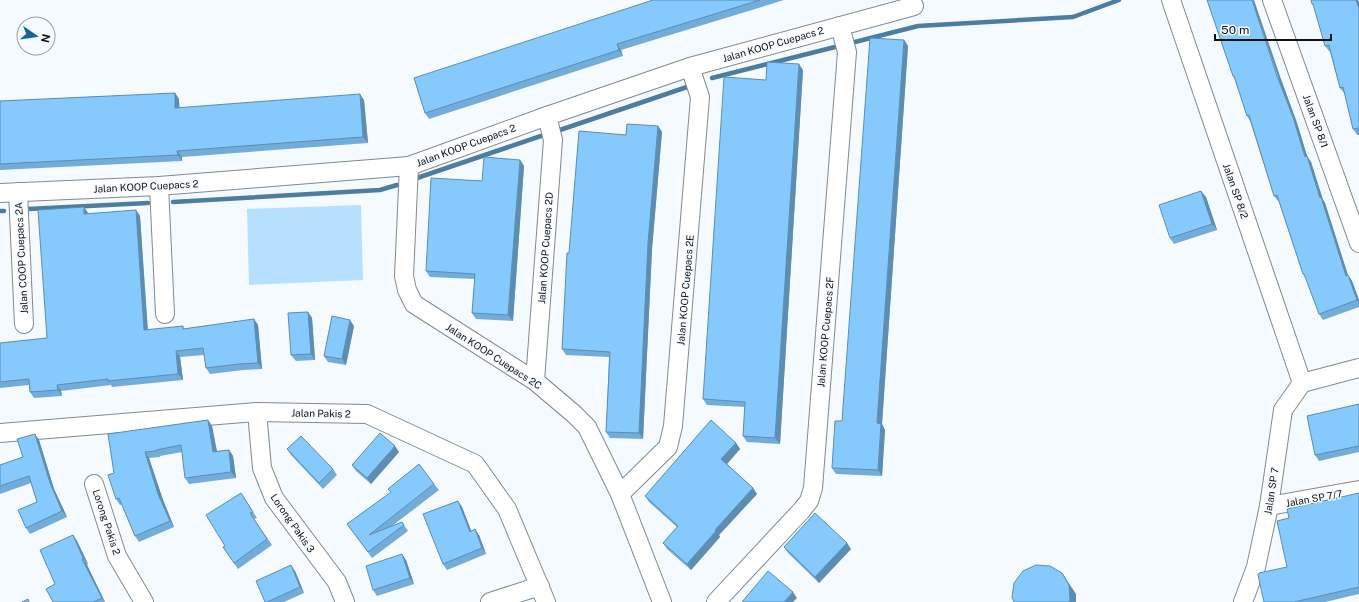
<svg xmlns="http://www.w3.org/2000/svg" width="1359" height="602" font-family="'Public Sans',sans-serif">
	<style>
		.pitch { fill: #b7dfff }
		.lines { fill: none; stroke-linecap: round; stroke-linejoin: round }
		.stream { stroke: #4c7da1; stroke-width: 4.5 }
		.street-casing { stroke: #7f8a92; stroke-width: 20 }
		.street { stroke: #fff; stroke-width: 18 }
		.wall { fill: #72adda }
		.shaded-wall { fill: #5d8db1 }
		.building { fill: #85c9fd; stroke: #5d8db1 }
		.labels { text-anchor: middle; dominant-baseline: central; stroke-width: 3; stroke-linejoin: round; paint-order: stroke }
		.street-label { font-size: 10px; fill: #0f1316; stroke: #f5fafe }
	</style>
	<rect width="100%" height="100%" fill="#f5fafe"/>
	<polygon class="pitch" points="361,205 363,280 249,285 247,209"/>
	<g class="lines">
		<g class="stream">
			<polyline points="851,43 918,26 1073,17 1119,0"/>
			<polyline points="712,78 835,47"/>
			<polyline points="560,130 687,87"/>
			<polyline points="417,178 541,136"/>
			<polyline points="173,202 380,190 397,185"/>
			<polyline points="28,209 148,203"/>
			<polyline points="0,211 4,211"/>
		</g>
		<defs>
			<g id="street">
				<polyline points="1171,0 1302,383"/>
				<polyline points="1272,0 1359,243"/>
				<polyline points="409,166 404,276 407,290 414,304 535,381 574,414 587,427 620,494 662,602"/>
				<polyline points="159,186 165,314"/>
				<polyline points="18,192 24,324"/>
				<polyline points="0,193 159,186 409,166 547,116 690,67 914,6"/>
				<polyline points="535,381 553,140 547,116"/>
				<polyline points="1302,383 1359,368"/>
				<polyline points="257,412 262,468 274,498 337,582 345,602"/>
				<polyline points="0,433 257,412 367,414 475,464 507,509 546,602"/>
				<polyline points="94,484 117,556 144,602"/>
				<polyline points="620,494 668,447 673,426 700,97 690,67"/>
				<polyline points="1269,506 1359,490"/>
				<polyline points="490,602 540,586"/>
				<polyline points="716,602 801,511 809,501 813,488 847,52 840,26"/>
				<polyline points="1243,602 1256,567 1269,506 1283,410 1302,383"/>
			</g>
		</defs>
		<use href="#street" class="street-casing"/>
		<use href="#street" class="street"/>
	</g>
	<g class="wall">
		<polygon points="653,0 784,0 621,50 623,56 429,119 425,113"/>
		<polygon points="1207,0 1282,82 1297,123 1307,156 1311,162 1323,200 1325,203 1348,275 1352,281 1359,300 1359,307 1323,320 1319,314 1307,280 1303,274 1279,202 1274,196 1250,121 1247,116 1235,80 1233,76"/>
		<polygon points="1358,0 1359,135 1357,135 1353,129 1345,94 1340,88 1330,52 1325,46 1314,7 1312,4"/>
		<polygon points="904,40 908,46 882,424 885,430 882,476 836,474 832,468 842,421"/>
		<polygon points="803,70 780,444 747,442 743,436 745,407 707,405 703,399 766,80"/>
		<polygon points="175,93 179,99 179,108 364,100 368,143 182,157 182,161 0,170 0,101"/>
		<polygon points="658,126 662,132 652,249 643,439 610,438 606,432 609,357 566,355 562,349 569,253 626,135"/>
		<polygon points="520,160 524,166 513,321 476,319 472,313 475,279 430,277 426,271 482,181"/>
		<polygon points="1206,197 1217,230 1174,244 1170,238"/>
		<polygon points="84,207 88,214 136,210 140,216 148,330 183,326 184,329 254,319 258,325 262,369 243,370 210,374 206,368 204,355 180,357 183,380 112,387 111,385 61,391 62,396 34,398 30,392 29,385 0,388 0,343 47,338"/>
		<polygon points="308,312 312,318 315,360 296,361 291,355"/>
		<polygon points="354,326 346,365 328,362 324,356"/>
		<polygon points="1359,404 1359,452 1319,461 1315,455"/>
		<polygon points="208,420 212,426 217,451 229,450 233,456 236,478 189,484 185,478 182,452 160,456 160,457 149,458 163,500 174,527 139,542 135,536 122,504 120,505 116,499 114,473 108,434"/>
		<polygon points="39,440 54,489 67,517 30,534 26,528 37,502 31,483 0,494 0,465 23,457"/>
		<polygon points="736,443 740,449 727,464 753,488 757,494 719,535 720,537 691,570 667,549 663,543 677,527 649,502 645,496"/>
		<polygon points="287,449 333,469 337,475 323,489 291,455"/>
		<polygon points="399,452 371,484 356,471 352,465"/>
		<polygon points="434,484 439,490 392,526 402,522 408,531 372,558 347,524"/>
		<polygon points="1359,493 1359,594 1325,602 1264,602 1287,567"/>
		<polygon points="245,499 257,518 254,519 272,545 238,569 223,547 225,546"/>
		<polygon points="458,501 462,507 471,531 479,535 486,554 447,570 443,564"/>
		<polygon points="73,535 77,541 88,564 87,565 105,602 53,602 55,584"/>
		<polygon points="784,547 851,549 819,583 788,553"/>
		<polygon points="406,560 414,584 377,596 373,590"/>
		<polygon points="295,571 304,593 284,602 265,602"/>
	</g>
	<g class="shaded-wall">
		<polygon points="1252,0 1254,0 1282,82 1297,123 1307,156 1311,162 1323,200 1325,203 1350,282 1346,276 1320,198 1305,157"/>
		<polygon points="1356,0 1358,0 1359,2 1359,9"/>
		<polygon points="904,40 908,46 882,424 885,430 882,476 878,470 877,423"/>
		<polygon points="617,44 621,50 623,56 619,50"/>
		<polygon points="799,64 803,70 780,444 775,438"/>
		<polygon points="175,93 179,99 180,114 175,108"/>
		<polygon points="360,94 364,100 368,143 363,137"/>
		<polygon points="658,126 662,132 652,249 643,439 639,433 648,243"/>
		<polygon points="177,151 182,157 182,161 178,155"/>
		<polygon points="520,160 524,166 513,321 508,315"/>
		<polygon points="1201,191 1206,197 1217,230 1212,224"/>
		<polygon points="84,207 88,213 88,220 84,214"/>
		<polygon points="136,210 140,216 148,336 144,330"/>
		<polygon points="1348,275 1352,281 1359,300 1359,303 1357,300"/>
		<polygon points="308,312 312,318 315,360 311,354"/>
		<polygon points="254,319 258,325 262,369 258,363"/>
		<polygon points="350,320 354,326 346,365 342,359"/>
		<polygon points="176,351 180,357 183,380 178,374"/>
		<polygon points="57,385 61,391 62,396 58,390"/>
		<polygon points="208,420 212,426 218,458 213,452"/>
		<polygon points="35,434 39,440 54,489 67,517 62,511 50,483"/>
		<polygon points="736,443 740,449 726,465 721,459"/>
		<polygon points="395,446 399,452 371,484 367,478"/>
		<polygon points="229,450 233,456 236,478 231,472"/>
		<polygon points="145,452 149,458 163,500 174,527 170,521 158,494"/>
		<polygon points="753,488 757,494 719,535 720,537 691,570 687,564 715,530"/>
		<polygon points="458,501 462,507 474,538 470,532"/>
		<polygon points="475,529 479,535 486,554 482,548"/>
		<polygon points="73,535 77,541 88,564 83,558"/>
		<polygon points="847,543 851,549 819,583 815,577"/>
		<polygon points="402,554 406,560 414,584 410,578"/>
		<polygon points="82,559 87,565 105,602 102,598"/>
		<polygon points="291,565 295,571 304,593 300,587"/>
		<polygon points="1062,573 1076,594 1076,602 1069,602"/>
		<polygon points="793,592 797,598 793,602 784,602"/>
	</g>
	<g class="building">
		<polygon points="653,0 760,0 617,44 619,50 425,113 414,78"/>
		<polygon points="1207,0 1252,0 1277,76 1293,117 1305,157 1307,156 1320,198 1321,197 1346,276 1348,275 1357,300 1319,314 1304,274 1303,274 1277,195 1274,196 1249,115 1247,116 1234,76 1233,76"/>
		<polygon points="1311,0 1356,0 1359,9 1359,134 1358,128 1353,129 1343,87 1340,88 1329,45 1325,46 1313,4 1312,4"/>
		<polygon points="870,38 904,40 877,423 881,424 878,470 832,468 835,421 842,421"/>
		<polygon points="767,62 799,64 775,438 743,436 745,402 703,399 724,77 766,80"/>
		<polygon points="175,93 175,108 360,94 363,137 177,151 178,155 0,164 0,101"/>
		<polygon points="627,124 658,126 648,243 639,433 606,432 610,352 562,349 567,253 569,253 579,131 626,135"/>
		<polygon points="484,157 520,160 508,315 472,313 475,274 426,271 431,178 482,181"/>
		<polygon points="1201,191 1212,224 1170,238 1159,205"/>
		<polygon points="84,207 84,214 136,210 144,330 183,326 183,329 254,319 258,363 239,364 206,368 203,348 176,351 178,374 108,381 108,379 57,385 58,390 30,392 29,379 0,382 0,343 47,338 38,210"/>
		<polygon points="308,312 311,354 291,355 288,313"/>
		<polygon points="332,316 350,320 342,359 324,356"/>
		<polygon points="1359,404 1359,446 1315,455 1307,416"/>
		<polygon points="208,420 213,452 229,450 231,472 185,478 181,445 156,450 156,451 145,452 158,494 170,521 135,536 119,498 116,499 108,475 114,473 108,434"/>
		<polygon points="711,420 736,443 721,459 753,488 715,530 716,531 687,564 663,543 678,526 645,496"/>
		<polygon points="380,433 395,446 367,478 352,465"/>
		<polygon points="35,434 50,483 62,511 26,528 18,510 37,502 29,476 0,486 0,465 23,457 17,439"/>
		<polygon points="301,436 333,469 319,483 287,449"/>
		<polygon points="419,464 434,484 369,535 402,522 404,525 368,552 347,524 391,492 388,489"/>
		<polygon points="241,493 253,512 250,513 267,539 234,563 223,547 225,546 206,515"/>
		<polygon points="1359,493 1359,587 1294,602 1264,602 1258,575 1259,573 1287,567 1277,521 1289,518 1287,509"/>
		<polygon points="458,501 470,532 475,529 482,548 443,564 423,514"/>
		<polygon points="815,513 847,543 815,577 784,547"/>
		<polygon points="73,535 83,558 82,559 102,598 93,602 53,602 46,589 55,584 40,550"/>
		<polygon points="402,554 410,578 373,590 366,566"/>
		<polygon points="291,565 300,587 267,602 265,602 256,581"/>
		<polygon points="1036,565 1050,566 1062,573 1069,585 1070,600 1069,602 1014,602 1012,597 1014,583 1023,571"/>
		<polygon points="768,571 793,592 784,602 742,602"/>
		<polygon points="28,599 29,602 22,602"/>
	</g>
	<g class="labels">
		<g class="street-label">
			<text transform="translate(773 44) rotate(-16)">Jalan KOOP Cuepacs 2</text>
			<text transform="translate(1316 121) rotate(70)">Jalan SP 8/1</text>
			<text transform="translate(466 145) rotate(-20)">Jalan KOOP Cuepacs 2</text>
			<text transform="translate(146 186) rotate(-3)">Jalan KOOP Cuepacs 2</text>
			<text transform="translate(1236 191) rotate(71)">Jalan SP 8/2</text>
			<text transform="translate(545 248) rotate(-86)">Jalan KOOP Cuepacs 2D</text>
			<text transform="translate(21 258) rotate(-93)">Jalan COOP Cuepacs 2A</text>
			<text transform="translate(685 290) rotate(-85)">Jalan KOOP Cuepacs 2E</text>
			<text transform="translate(825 332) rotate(-85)">Jalan KOOP Cuepacs 2F</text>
			<text transform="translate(494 356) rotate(33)">Jalan KOOP Cuepacs 2C</text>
			<text transform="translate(321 413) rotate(1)">Jalan Pakis 2</text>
			<text transform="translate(1271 491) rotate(-81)">Jalan SP 7</text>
			<text transform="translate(1314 498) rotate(-10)">Jalan SP 7/7</text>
			<text transform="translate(107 522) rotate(72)">Lorong Pakis 2</text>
			<text transform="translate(293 523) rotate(55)">Lorong Pakis 3</text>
		</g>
	</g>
	<g transform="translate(36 36) rotate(103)"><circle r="19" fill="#f5fafe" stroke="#999ea1"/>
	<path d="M0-3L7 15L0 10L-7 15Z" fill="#136496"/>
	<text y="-6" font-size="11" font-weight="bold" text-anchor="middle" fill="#0f1316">N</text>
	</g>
	<path d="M1215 34v6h116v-6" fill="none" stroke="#0f1316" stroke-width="2"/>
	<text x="1221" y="34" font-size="12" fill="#0f1316" stroke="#f5fafe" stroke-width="3" paint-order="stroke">50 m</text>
</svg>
